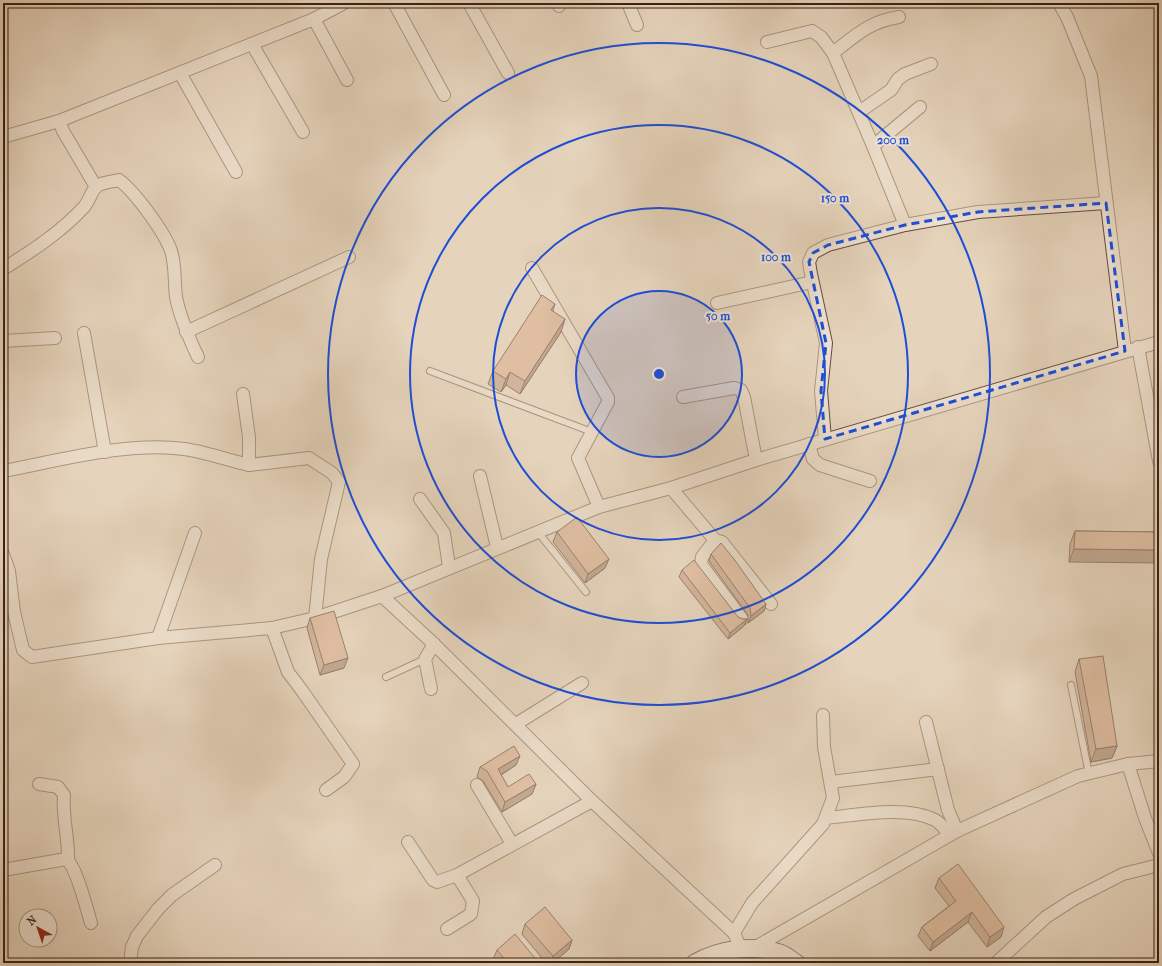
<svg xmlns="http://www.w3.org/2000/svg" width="1162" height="966" font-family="'IM FELL French Canon',serif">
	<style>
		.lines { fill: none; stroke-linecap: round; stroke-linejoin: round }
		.service-casing { stroke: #664d3d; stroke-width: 8 }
		.minor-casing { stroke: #664d3d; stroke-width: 14 }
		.secondary-casing { stroke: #3b2013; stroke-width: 19 }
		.service { stroke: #eee2d3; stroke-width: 6 }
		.minor { stroke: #eee2d3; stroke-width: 12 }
		.secondary { stroke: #eee2d3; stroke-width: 17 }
		.wall { fill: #ba8e72; stroke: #3b2013 }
		.shaded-wall { fill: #97745c; stroke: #3b2013 }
		.building { fill: #d8a584; stroke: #3b2013 }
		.marked { fill: none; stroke: #1d4ed8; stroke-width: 3; stroke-dasharray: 8 5; stroke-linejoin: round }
		.ring { fill: none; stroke: #1d4ed8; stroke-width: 2 }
		.centre { fill: #1d4ed8; stroke: #eee2d3; stroke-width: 2 }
		.ring-label { font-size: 12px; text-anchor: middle; font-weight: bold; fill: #1d4ed8; stroke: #eee2d3; stroke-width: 4; stroke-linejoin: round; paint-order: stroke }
	</style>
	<rect width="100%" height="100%" fill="#e5d3bb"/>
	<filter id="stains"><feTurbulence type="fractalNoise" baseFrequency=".005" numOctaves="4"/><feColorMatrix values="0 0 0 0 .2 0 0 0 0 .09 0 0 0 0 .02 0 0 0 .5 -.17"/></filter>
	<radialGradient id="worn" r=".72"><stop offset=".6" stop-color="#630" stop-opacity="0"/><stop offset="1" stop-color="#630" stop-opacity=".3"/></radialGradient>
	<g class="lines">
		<defs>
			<g id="service">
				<polyline points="430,371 592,432"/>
				<polyline points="537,531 586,592"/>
				<polyline points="386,677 425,659"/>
				<polyline points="1071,685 1089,774"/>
			</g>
			<g id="minor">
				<polyline points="394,3 444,95"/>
				<polyline points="469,3 508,73"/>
				<polyline points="558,3 559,6"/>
				<polyline points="628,3 637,25"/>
				<polyline points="1059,3 1067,17 1091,76 1125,351"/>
				<polyline points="314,19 347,80"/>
				<polyline points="767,42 812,31 821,37 833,53 873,146 905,225"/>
				<polyline points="252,44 303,132"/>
				<path d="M833,53c22,-17 37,-32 66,-36"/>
				<polyline points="180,73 236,172"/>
				<polyline points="859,112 891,90 898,79 905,74 931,64"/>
				<polyline points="59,121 63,131 96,187"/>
				<polyline points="3,137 59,121 314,19 344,3"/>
				<polyline points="873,146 920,107"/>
				<polyline points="532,268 608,398 608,402 578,458 599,507"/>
				<path d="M3,269c29,-18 58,-37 81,-62 5,-6 7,-14 11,-19 5,-6 17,-6 24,-8 16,12 43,49 51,68 6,14 4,34 6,49 4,21 13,41 22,60"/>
				<polyline points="717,303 812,282"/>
				<polyline points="186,332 349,257"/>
				<polyline points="84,333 105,452"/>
				<polyline points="3,341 55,338"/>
				<polyline points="1138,347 1159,461"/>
				<polyline points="683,397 734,388 741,390 744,397 756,460"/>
				<polyline points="825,439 821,391 826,343 811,274 809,262 813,253 828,245 905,225 978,212 1106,203"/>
				<polyline points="809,444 813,459 820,465 870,481"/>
				<polyline points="249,465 309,458 332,473 339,482 321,559 315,618"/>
				<path d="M3,471c54,-10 127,-30 181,-22 22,3 44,11 65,16v-28l-6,-43"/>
				<polyline points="480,476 497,547"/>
				<polyline points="671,488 715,540 722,542 771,604"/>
				<polyline points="420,499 444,533 449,567"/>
				<polyline points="715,540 702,557 701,564 742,619"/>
				<polyline points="3,554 9,571 14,612 23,650 32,657 158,638 272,628 315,618 382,596"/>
				<polyline points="272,628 288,672 303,692 353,764 344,777 326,790"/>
				<polyline points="158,638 195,533"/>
				<polyline points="431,689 425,659 434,644"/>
				<polyline points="926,722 948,810 957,831"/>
				<polyline points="516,724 582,683"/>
				<polyline points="1128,764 1145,818 1159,853"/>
				<polyline points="831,782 938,769"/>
				<path d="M39,784l19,3 6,8c-2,23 5,44 4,66"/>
				<polyline points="477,785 512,844"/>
				<path d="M826,818c32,-3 80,-13 109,2 6,3 11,11 15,15"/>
				<polyline points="408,842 433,880 437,882 457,875 592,801"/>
				<path d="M3,870l63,-11c10,6 21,51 25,64"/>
				<polyline points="447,929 471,914 473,901 457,875"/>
				<polyline points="734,933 752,903 823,824 833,798 824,747 823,715"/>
				<polyline points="754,948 957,831 1078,776 1128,764 1159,761"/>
				<polyline points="741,949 734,933 592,801 434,644 382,596 599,507 671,488 756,460 1159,342"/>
				<polyline points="130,963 132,947 137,936 158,909 172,895 215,865"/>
				<polyline points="996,963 1046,917 1074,899 1123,874 1159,865"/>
			</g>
			<path id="secondary" d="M695,963c24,-14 58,-19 85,-10 6,2 11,7 16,10"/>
		</defs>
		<use href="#service" class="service-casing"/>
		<use href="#minor" class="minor-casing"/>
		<use href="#secondary" class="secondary-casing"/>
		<use href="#service" class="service"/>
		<use href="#minor" class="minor"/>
		<use href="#secondary" class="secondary"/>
	</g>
	<g class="wall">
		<polygon points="555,304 553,310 561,332 520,394 506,385 501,392 488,384 493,371"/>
		<polygon points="1075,531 1159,532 1069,562 1070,544"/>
		<polygon points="557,532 605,568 585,583 553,542"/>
		<polygon points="711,554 766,604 764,611 748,623 748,615 709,561"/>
		<polygon points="682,570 738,617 742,619 747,619 744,626 728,639 679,577"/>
		<polygon points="310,618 344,668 320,675 307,628"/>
		<polygon points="1079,659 1117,746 1112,758 1091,762 1075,672"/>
		<polygon points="516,765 501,775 508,787 536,784 532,794 502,812 483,781 477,777 480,767"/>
		<polygon points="939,878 1001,937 987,947 968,922 930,951 918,936 922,927 949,906 935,888"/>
		<polygon points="525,924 572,940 569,949 553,963 546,963 522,934"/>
		<polygon points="497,950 539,963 493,963 492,962"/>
	</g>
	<g class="shaded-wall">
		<polygon points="565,319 561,332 520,394 525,381"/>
		<polygon points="510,372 506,385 501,392 506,379"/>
		<polygon points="1074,549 1159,550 1159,563 1069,562"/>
		<polygon points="609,559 605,568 585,583 588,574"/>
		<polygon points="766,604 764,611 748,623 751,616"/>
		<polygon points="747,619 744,626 728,639 730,633"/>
		<polygon points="348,658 344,668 320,675 324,665"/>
		<polygon points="1117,746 1112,758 1091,762 1096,749"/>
		<polygon points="520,756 516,765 494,779 498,769"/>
		<polygon points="536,784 532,794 502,812 505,802"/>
		<polygon points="972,912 968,922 930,951 933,942"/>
		<polygon points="1004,927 1001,937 987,947 990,937"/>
		<polygon points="572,940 569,949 553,963 550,963 553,956"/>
	</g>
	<g class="building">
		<polygon points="542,295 555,304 551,310 565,319 525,381 510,372 506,379 493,371"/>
		<polygon points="577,517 609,559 588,574 557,532"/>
		<polygon points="1075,531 1159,532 1159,550 1074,549"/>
		<polygon points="721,543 734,559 766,604 751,616 750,608 711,554"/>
		<polygon points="694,560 738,617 742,619 747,619 730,633 682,570"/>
		<polygon points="334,611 348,658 324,665 310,618"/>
		<polygon points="1103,656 1117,746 1096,749 1079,659"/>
		<polygon points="514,746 520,756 498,769 508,787 529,774 536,784 505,802 487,771 480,767"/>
		<polygon points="958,864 1004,927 990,937 972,912 933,942 922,927 956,901 939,878"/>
		<polygon points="545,907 572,940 553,956 525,924"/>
		<polygon points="515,934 539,963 508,963 497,950"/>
	</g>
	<path d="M0 0H1162V966H0ZM1106,203l19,148 -300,88 -4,-48 5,-48 -17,-81 4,-9 15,-8 77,-20 73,-13z" fill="#e5d3bb" fill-opacity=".55" fill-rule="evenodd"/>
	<path class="marked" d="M1106,203l19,148 -300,88 -4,-48 5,-48 -17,-81 4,-9 15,-8 77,-20 73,-13z"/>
	<circle cx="659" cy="374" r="83" fill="#1d4ed8" fill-opacity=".12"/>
	<g class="ring">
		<circle cx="659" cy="374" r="83"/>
		<circle cx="659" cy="374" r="166"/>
		<circle cx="659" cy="374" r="249"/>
		<circle cx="659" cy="374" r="331"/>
	</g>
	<circle cx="659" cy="374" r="6" class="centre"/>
	<g class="ring-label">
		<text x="893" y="144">200 m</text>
		<text x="835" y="202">150 m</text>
		<text x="776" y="261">100 m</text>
		<text x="718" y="320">50 m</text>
	</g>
	<rect width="1162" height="966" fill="none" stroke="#e5d3bb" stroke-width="16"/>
	<rect x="4" y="4" width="1154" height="958" fill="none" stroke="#3b2013" stroke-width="2"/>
	<rect x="8" y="8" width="1146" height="950" fill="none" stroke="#3b2013"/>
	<g transform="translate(38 928) rotate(320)"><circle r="19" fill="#eee2d3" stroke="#a69486"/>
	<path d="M0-3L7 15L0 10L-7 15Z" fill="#8f2418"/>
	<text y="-6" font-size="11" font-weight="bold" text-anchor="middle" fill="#3b2013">N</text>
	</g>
	<rect width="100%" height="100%" filter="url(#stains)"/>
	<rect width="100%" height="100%" fill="url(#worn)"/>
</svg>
